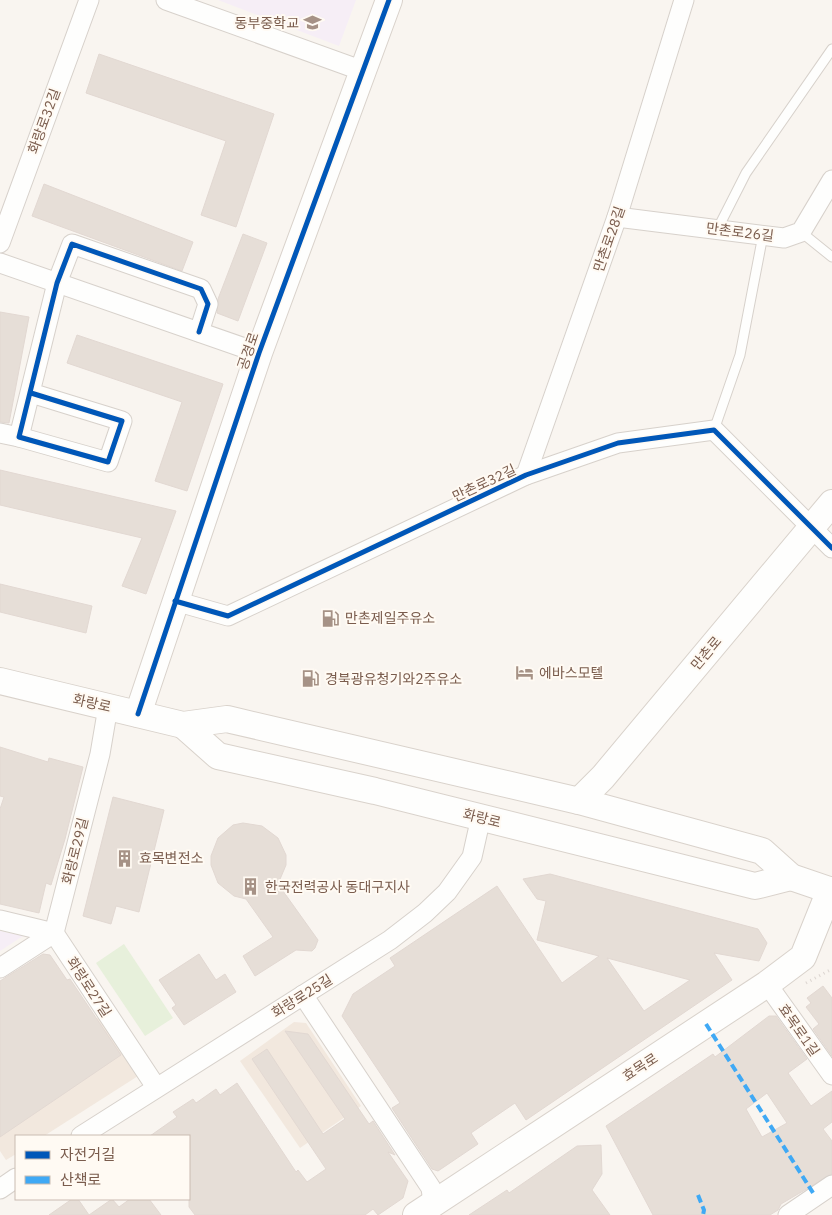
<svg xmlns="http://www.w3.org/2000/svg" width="832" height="1215" font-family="'IBM Plex Sans','Noto Sans KR',sans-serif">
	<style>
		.residential { fill: #f2e8de }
		.education { fill: #f6eef6 }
		.green { fill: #e7f0db }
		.building { fill: #e6ded7; stroke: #e2d8d2; fill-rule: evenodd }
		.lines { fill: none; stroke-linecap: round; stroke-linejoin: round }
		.lane-casing { stroke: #d7d1cb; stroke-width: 11 }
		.street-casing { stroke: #d7d1cb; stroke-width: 21 }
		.secondary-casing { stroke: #d9d2cb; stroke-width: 28 }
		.path { stroke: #dcd5d0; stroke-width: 3; stroke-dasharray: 1 4; stroke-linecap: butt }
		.lane { stroke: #fefefd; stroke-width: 9 }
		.street { stroke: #fefefd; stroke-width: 19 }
		.secondary { stroke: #fefefd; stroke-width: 26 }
		.quiet { stroke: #3fa9f5; stroke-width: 4; stroke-dasharray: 8 4; stroke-linecap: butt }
		.cycleway-casing { stroke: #fffaf3; stroke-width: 8 }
		.cycleway { stroke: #0057b8; stroke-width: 5 }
		.labels { text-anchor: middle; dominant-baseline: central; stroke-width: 4; stroke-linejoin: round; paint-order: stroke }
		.poi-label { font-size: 14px; fill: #7a5c4d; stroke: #fffaf3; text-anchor: start }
		.street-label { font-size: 14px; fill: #7a5c4d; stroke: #fffaf3 }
	</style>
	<rect width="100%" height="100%" fill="#f9f5f0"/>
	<g class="residential">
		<polygon points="100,1016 138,1076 44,1136 16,1136 16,1154 6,1160 0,1151 0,1080"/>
		<polygon points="294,1022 306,1023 361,1106 300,1148 240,1061"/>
	</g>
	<g class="education">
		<polygon points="218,0 356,0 339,46"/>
		<polygon points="0,931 23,936 0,951"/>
	</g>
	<polygon class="green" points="124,944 173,1018 145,1036 96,963"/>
	<g class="building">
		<polygon points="99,54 274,114 236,227 201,215 226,141 86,93"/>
		<polygon points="44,184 193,242 182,271 32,216"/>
		<polygon points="243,234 267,243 238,321 217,313 218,299"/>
		<polygon points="0,312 29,317 9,423 0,422"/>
		<polygon points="77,335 223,384 187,491 155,481 182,402 67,363"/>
		<polygon points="0,470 176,511 146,594 122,586 142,538 0,505"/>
		<polygon points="0,584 92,606 86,633 0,612"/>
		<polygon points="0,747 48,762 49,758 83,767 65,839 51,885 46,883 39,913 0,904 0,809 4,797 0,796"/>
		<polygon points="113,797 164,810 139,912 116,906 111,924 83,916"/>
		<polygon points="243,823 262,826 278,838 286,855 286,865 278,884 318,940 315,948 312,951 296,950 255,976 243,956 273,937 246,899 234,896 218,883 211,865 211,856 218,838 233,825"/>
		<path d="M550,874l208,55 9,14 -8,18 -45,-8 18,27 -206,140 -11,-17 -44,30 7,11 -40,27 -6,-2 -40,-61 8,-5 -58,-87 11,-22 42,-28 -5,-8 107,-72 65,97 37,-27 -62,-16 9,-39 -9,-2 -14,-20zM607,958l83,22 -46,31z"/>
		<polygon points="43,954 50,955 67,980 70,979 121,1055 0,1137 0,981"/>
		<polygon points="199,954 216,980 225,974 236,992 184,1025 172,1008 176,1005 159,980"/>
		<polygon points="823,986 832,998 832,1056 813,1029 819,1024 806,1007 811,1003 807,998"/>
		<path d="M769,1016h7l31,43 -19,14 23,33 21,-15v31l-9,7 9,12v33l-51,30 -3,6 -8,5h-117l-47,-89 107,-72 2,3zM767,1093l20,30 -25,14 -16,-28z"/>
		<polygon points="285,1031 308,1034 369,1124 373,1121 395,1155 388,1152 408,1181 403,1198 378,1215 373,1209 365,1215 195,1215 189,1207 189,1136 150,1136 177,1117 173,1112 193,1099 196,1103 216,1089 220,1095 237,1083 296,1172 298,1170 307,1182 326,1169 252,1059 267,1049 323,1134 345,1119"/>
		<polygon points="601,1145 602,1174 592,1190 610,1215 469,1215 507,1190 509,1193 577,1146"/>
		<polygon points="72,1199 78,1199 89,1215 112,1199 119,1207 130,1199 149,1199 161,1215 49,1215"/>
	</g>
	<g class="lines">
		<defs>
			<g id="lane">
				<polyline points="717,230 746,173 832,49"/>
				<polyline points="801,232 832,257"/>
				<polyline points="714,430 740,355 763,235"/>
			</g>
			<g id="street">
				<polyline points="166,0 363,71"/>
				<polyline points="617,217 784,238 801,232 832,180"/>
				<polyline points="0,243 89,0"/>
				<polyline points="0,263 259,353"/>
				<polyline points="31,393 122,421 108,462 19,437 57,283 72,244 201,289 208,304 199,332"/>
				<polyline points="0,433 19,437"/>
				<polyline points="526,475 617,217 684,0"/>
				<polyline points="175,601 228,616 526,475 618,443 714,430 832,548"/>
				<polyline points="0,920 54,933 156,1087"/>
				<polyline points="0,968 54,933 100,754 108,707"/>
				<polyline points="767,984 832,1075"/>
				<polyline points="303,995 431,1188 433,1203"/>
				<polyline points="81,1136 390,940 425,913 447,892 472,857 481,817"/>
				<polyline points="0,1189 16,1178"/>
				<polyline points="788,1215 832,1185"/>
			</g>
			<g id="secondary">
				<polyline points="0,681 183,725 227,719 579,801 762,851 791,877 832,891"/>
				<polyline points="138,714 259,353 389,0"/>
				<polyline points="183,725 218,756 375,791 755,886 791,877"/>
				<polyline points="579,801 603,777 832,503"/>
				<polyline points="416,1215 767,984 803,957 830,890"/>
			</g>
		</defs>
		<use href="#lane" class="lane-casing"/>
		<use href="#street" class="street-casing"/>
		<use href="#secondary" class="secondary-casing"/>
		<polyline class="path" points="806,983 832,969"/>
		<use href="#lane" class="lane"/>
		<use href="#street" class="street"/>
		<use href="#secondary" class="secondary"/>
		<g class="quiet">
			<polyline points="706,1024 815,1196"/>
			<polyline points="698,1195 704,1210 703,1215"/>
		</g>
		<defs>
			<g id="cycleway">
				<polyline points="31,393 122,421 108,462 19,437 57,283 72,244 201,289 208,304 199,332"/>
				<polyline points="175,601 228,616 526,475 618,443 714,430 832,548"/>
				<polyline points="138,714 259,353 389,0"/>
			</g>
		</defs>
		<use href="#cycleway" class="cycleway-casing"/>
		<use href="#cycleway" class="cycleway"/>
	</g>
	<defs>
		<symbol id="school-bare" viewBox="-9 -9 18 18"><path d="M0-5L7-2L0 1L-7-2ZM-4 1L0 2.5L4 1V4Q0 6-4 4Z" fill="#a69286" stroke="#fffaf3" stroke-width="2.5" paint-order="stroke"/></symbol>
		<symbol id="fuel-bare" viewBox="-9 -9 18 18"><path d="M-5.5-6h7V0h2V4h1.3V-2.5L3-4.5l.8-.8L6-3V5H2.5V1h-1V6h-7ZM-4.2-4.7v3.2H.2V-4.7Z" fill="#a69286" stroke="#fffaf3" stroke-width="2.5" paint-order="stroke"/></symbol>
		<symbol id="hotel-bare" viewBox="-9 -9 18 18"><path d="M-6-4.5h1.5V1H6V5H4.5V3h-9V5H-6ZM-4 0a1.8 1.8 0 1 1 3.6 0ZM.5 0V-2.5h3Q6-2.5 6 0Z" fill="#a69286" stroke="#fffaf3" stroke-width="2.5" paint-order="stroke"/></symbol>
		<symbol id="building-bare" viewBox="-9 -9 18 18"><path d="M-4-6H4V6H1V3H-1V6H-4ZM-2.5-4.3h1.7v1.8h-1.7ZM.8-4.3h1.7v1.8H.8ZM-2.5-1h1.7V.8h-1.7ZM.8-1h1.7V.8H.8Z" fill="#a69286" stroke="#fffaf3" stroke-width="2.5" paint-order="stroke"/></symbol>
	</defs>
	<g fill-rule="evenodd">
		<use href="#school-bare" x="300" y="10" width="25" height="25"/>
		<use href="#fuel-bare" x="318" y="606" width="25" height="25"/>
		<use href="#hotel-bare" x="512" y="660" width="25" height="25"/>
		<use href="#fuel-bare" x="298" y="666" width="25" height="25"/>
		<use href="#building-bare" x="112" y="846" width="25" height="25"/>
		<use href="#building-bare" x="238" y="874" width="25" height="25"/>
	</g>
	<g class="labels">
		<g class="poi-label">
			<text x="299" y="23" text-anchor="end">동부중학교</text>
			<text x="345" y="618">만촌제일주유소</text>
			<text x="539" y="673">에바스모텔</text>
			<text x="325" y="679">경북광유청기와2주유소</text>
			<text x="139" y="858">효목변전소</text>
			<text x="265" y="887">한국전력공사 동대구지사</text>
		</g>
		<g class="street-label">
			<text transform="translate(44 121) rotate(-70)">화랑로32길</text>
			<text transform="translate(740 232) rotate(7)">만촌로26길</text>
			<text transform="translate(609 239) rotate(-71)">만촌로28길</text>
			<text transform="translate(248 351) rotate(-71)">공경로</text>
			<text transform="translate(484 483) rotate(-25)">만촌로32길</text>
			<text transform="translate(706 653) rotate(-50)">만촌로</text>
			<text transform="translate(92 703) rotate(13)">화랑로</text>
			<text transform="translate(482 818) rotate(14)">화랑로</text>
			<text transform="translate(75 851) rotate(-76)">화랑로29길</text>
			<text transform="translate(89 987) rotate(57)">화랑로27길</text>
			<text transform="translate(302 996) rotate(-32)">화랑로25길</text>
			<text transform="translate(799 1030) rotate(55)">효목로1길</text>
			<text transform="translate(640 1067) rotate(-33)">효목로</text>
		</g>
	</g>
	<rect x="15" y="1135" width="175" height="65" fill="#fffaf3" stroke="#cabbb1"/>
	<rect x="25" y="1151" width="25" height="8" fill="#0057b8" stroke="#cabbb1"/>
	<text x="60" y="1160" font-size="15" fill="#7a5c4d">자전거길</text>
	<rect x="25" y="1176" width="25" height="8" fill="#3fa9f5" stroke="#cabbb1"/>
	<text x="60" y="1185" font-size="15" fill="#7a5c4d">산책로</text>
</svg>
